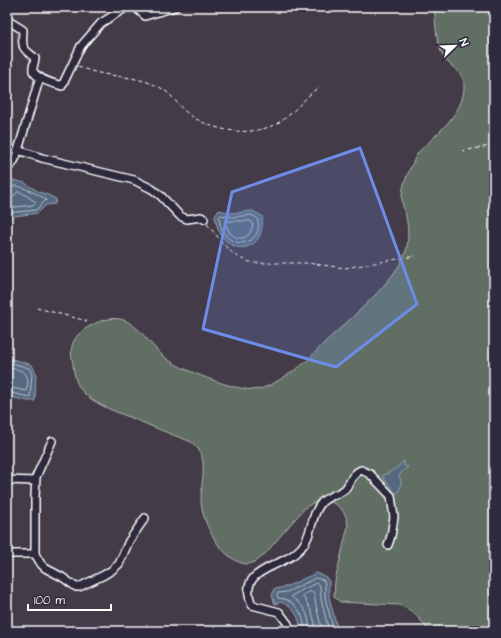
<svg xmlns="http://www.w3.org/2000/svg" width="501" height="638" font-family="'Architects Daughter',sans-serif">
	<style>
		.green { fill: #616e63; stroke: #b0b6b1 }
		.water { fill: #546880; stroke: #98a4b3 }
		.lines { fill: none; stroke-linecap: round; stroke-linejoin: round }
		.shore { stroke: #bbc3cc; stroke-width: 1 }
		.minor-casing { stroke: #fff; stroke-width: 10 }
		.path { stroke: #fff; stroke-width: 1; stroke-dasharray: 4 3; stroke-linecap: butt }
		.minor { stroke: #2f2a3d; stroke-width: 7 }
		.marked { fill: #6c8ce6; fill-opacity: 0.2; stroke: #6c8ce6; stroke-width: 3; stroke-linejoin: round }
	</style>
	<rect width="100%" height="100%" fill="#443b48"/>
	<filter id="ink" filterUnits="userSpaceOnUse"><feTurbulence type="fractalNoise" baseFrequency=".025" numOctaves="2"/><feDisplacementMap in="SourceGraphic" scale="8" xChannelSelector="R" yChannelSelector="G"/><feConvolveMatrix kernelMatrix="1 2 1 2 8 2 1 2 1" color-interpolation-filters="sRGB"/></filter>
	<g filter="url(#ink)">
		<path class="green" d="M434,7h60v624h-65c-9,-12 -16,-21 -30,-26l-59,-3 -6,-6 1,-15 13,-55c-2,-23 -25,-33 -43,-18 -10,11 -19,21 -28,32 -6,7 -12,15 -19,20 -3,2 -8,4 -11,4 -7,0 -14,-5 -19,-9 -14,-11 -27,-38 -27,-56 0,-21 10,-46 -12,-58 -19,-7 -38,-15 -57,-23 -16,-6 -33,-12 -46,-23 -10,-8 -12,-20 -13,-31 -2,-9 -3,-18 2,-25 5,-8 13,-12 21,-16 39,-18 48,22 74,38 15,10 73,33 90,28 13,-4 27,-14 38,-21 10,-7 19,-18 28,-27 22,-20 72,-62 80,-90 3,-10 2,-25 0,-35 -2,-7 -5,-14 -4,-21 1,-13 8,-26 13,-37 3,-7 9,-11 14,-16 16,-16 36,-33 35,-58 -1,-15 -17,-17 -22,-30 -7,-14 -6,-32 -8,-47z"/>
		<g class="water">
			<polygon points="13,180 25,183 39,192 48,195 56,199 55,204 46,205 38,213 7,217 7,192"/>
			<path d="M219,210l12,3 22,-2 9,5c5,42 -43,42 -47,0z"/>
			<polygon points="7,359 16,360 32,365 36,373 35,401 27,401 7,396"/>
			<path d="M404,461v5l4,1c-3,3 -7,5 -9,9 4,6 2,13 -3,18l-14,-18c8,-4 16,-8 22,-15z"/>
			<path d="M317,573l9,4 3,5v15l9,34h-38c1,-14 -7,-24 -19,-29l-6,2 -3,-8 2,-7c17,-2 28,-11 43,-16z"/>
		</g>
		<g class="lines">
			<g class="shore">
				<path d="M7,192l4,-1c1,-1 2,-4 3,-5 4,-2 30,11 32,14l-10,10 -29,3"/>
				<polyline points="7,197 13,196 19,191 36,202 33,205 7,208"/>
				<path d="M221,215l11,2 20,-2 5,3c10,28 -35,38 -38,-1z"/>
				<path d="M227,221h24l2,3c-2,10 -6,15 -16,14l-7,-5 -5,-10z"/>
				<polyline points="7,363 15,364 29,368 32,374 30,397 7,392"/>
				<path d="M7,368c16,1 25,5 19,23l-19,-4"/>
				<path d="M304,631c2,-16 -10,-32 -26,-33l-1,-3 1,-2 9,-1 29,-14 7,2 2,3v15l9,33"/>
				<path d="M309,631c1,-10 -2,-21 -10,-28 -3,-3 -6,-4 -8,-7l11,-6 15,-7 3,2 1,14 8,32"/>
				<path d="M315,631c1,-13 -5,-24 -12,-34v-2l9,-4 2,2 1,8 7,30"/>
			</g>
			<defs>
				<g id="minor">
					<polyline points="135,7 145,16 175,7"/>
					<path d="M7,20l16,10c-1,18 -2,17 12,28 0,4 -3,9 -2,13 5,9 20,12 29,15l19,-40 20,-23 26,-16"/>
					<polyline points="18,150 42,158 134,180 152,189 161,196 180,216 187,219 201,217 204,219"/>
					<polyline points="7,168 13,163 16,157 40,77"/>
					<polyline points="52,441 36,477 35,497 35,554 41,564 45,568 62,577 76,587 79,587 104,575 112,570 119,564 129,541 145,518"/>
					<polyline points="7,480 35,481"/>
					<polyline points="7,554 35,554"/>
					<path d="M290,631l-2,-7 -9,-12 -27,-7c-13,-30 14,-35 34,-46 5,-2 11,-7 15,-11 12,-13 9,-33 21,-46 7,-7 18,-7 24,-14 5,-7 7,-15 15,-18l9,4 21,22 3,21 -3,19 -3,9"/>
				</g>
			</defs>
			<use href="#minor" class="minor-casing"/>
			<g class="path">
				<polyline points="442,7 453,9 465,7"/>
				<path d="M78,66c24,12 53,8 77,19 18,8 19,17 31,27 25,20 67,27 95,9 14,-9 24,-24 38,-34"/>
				<polyline points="462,151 489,146 494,150"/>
				<polyline points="207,224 227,248 236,256 246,261 255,263 307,263 345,268 415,256"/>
				<polyline points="37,308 87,321"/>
			</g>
			<use href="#minor" class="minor"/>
		</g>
	</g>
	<path class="marked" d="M360,148l57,156 -81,63 -133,-38 29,-137z"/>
	<rect width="501" height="638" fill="none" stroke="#2f2a3d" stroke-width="24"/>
	<rect x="12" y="12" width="477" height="614" fill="none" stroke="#fff" stroke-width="1.5" filter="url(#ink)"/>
	<g transform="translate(455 46) rotate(67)" stroke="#2f2a3d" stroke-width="3" paint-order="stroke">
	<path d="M0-3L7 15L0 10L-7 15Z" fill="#ffffff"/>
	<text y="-6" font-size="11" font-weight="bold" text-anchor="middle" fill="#ffffff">N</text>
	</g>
	<path d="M28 604v6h83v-6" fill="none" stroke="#ffffff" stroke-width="2"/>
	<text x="34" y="604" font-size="12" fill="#ffffff" stroke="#2f2a3d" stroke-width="3" paint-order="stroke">100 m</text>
</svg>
